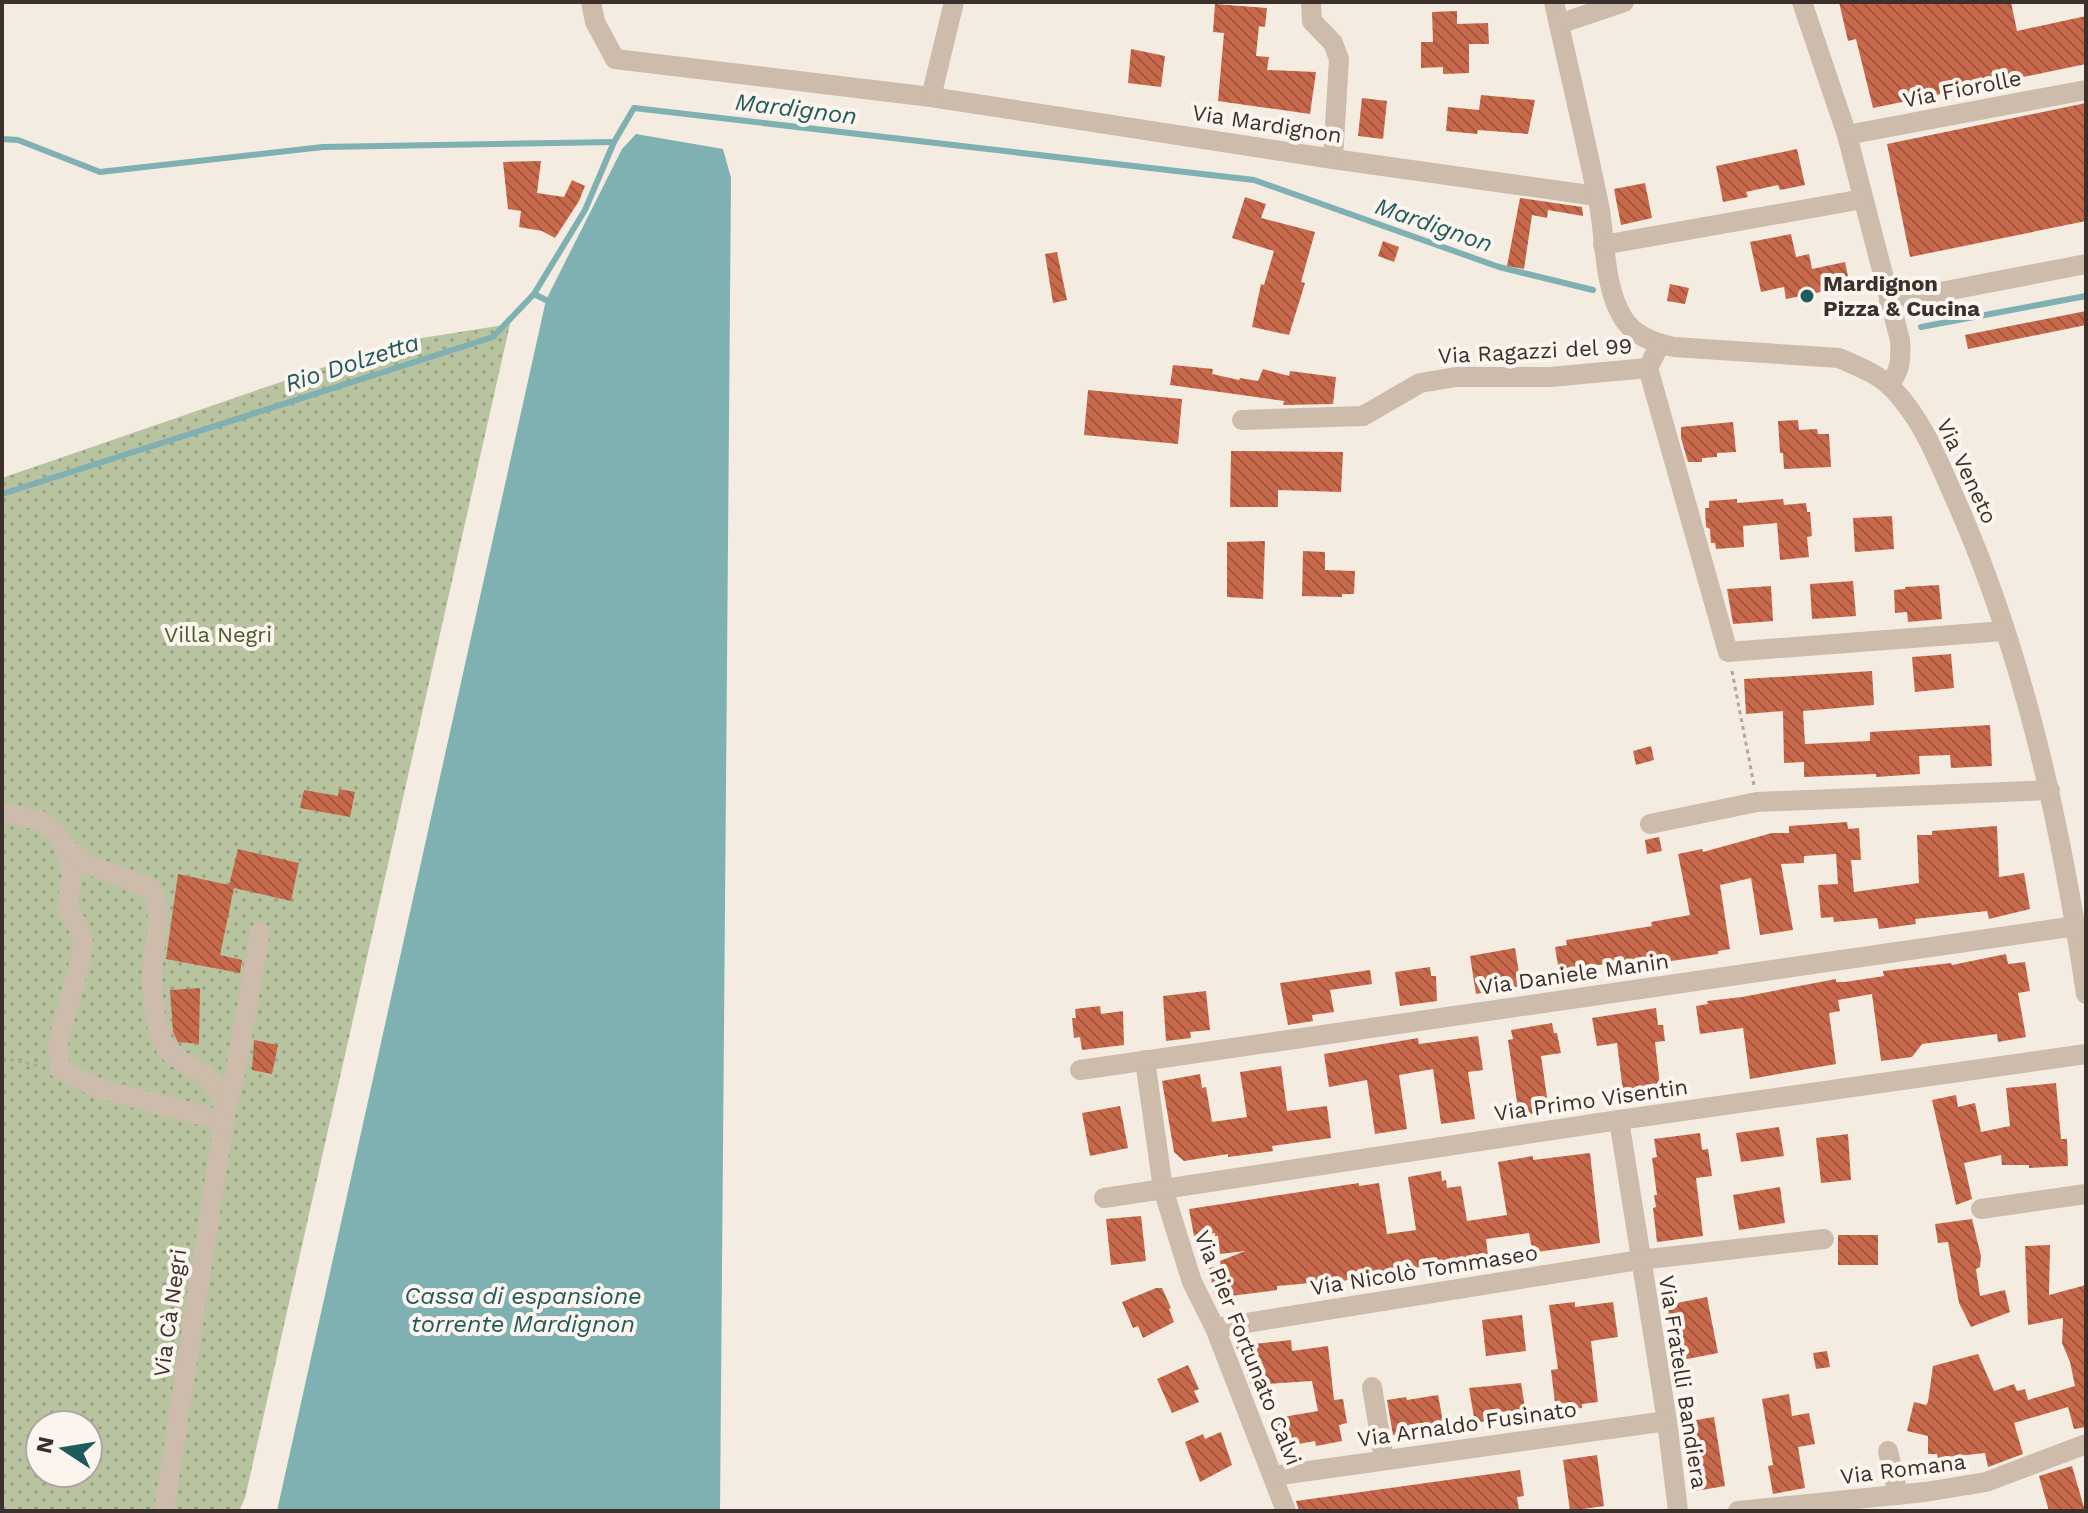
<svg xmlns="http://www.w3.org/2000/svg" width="2088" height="1513" font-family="'Work Sans',sans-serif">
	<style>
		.grass { fill: url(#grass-dots); fill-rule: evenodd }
		.water { fill: #7fb0b2 }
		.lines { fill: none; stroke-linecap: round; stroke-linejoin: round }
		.stream { stroke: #7fb0b2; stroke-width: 6 }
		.building { fill: url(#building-back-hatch) }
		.path { stroke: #b9a596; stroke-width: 3; stroke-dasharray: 4 4; stroke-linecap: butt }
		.minor { stroke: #cdbbac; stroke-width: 20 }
		.poi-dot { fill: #1f5a5e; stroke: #fbf5ee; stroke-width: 3 }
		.labels { text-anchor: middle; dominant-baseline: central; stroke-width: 8; stroke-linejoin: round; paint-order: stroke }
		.street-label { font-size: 22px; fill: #3b302b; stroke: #fbf5ee }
		.poi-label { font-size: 22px; font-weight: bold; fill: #3b302b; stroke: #fbf5ee; text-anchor: start }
		.park-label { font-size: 22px; fill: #4a5a2e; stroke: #fbf5ee }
		.water-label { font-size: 24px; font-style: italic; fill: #1f5a5e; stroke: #fbf5ee }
	</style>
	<defs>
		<pattern id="grass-dots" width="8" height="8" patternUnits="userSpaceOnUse" patternTransform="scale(2)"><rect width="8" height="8" fill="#b8c4a0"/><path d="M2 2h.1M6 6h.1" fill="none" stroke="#97a083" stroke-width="1.8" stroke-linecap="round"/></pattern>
		<pattern id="building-back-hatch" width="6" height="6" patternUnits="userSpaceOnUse" patternTransform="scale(2)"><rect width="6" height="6" fill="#c8694b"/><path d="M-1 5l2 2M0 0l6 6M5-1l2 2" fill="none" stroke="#a4573f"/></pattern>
	</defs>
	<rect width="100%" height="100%" fill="#f4ebe1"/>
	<path class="grass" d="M510,324l-265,1174 -6,13h-237v-1033l395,-136zM40,1425h48v48h-48z"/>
	<polygon class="water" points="636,134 723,149 731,178 720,1511 277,1511 546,300 622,149"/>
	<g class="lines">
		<g class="stream">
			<polyline points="2,139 18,140 100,172 323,147 614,142"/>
			<polyline points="534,294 546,300"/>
			<polyline points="1921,327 2086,296"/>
			<polyline points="2,494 493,337 534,294 585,210 614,142 634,108 1254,180 1499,267 1593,290"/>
		</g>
	</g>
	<g class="building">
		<polygon points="1839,2 2011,2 2017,31 2086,16 2086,64 1873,108 1856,39 1848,41"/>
		<polygon points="1215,4 1267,8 1265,27 1259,26 1256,56 1269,57 1267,70 1316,72 1310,114 1218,101 1224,33 1213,32"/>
		<polygon points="1457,11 1457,24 1488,23 1489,44 1469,44 1469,73 1443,74 1443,67 1421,68 1421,42 1433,42 1432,12"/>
		<polygon points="1131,49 1165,56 1161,87 1128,83"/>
		<polygon points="1481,95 1535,100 1528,134 1478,130 1477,134 1446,131 1448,107 1479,110"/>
		<polygon points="1362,98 1387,101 1383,139 1358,136"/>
		<polygon points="2086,103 2086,221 1910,257 1887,144"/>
		<polygon points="1797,149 1805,185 1780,190 1778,185 1746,192 1748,197 1723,202 1716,166"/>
		<polygon points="541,161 537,193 564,197 572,180 585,186 579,201 555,238 542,231 519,227 521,211 508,209 503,162"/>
		<polygon points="1645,183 1652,218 1621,225 1614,189"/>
		<polygon points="1245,197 1266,204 1261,218 1315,232 1301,282 1305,283 1289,335 1252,327 1261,284 1264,285 1274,251 1232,238"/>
		<polygon points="1520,198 1582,207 1583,216 1548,210 1547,218 1532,215 1524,269 1507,266"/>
		<polygon points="1791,234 1796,257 1809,254 1812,269 1845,262 1850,286 1786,299 1784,287 1761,292 1750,242"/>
		<polygon points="1383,241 1399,247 1394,262 1378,256"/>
		<polygon points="1057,252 1067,300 1053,303 1045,254"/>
		<polygon points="1670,284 1689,288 1685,304 1667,301"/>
		<polygon points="2086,311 2086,325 1968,349 1965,335"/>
		<polygon points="1173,365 1213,369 1212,374 1239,380 1240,378 1258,381 1263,369 1289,376 1290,371 1336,377 1333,404 1283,405 1284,401 1170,385"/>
		<polygon points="1088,390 1182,399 1178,444 1084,435"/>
		<polygon points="1798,420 1799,430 1817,429 1818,434 1829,434 1831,467 1784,469 1783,453 1780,453 1778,421"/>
		<polygon points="1733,422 1736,452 1717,453 1717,457 1702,458 1702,462 1688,462 1681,438 1681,427"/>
		<polygon points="1231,451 1343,452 1341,492 1278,490 1278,507 1230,507"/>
		<polygon points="1737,499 1737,503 1783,499 1784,505 1806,503 1807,512 1810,512 1812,536 1807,537 1809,557 1780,560 1777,523 1743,526 1744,547 1716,549 1715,543 1711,543 1710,529 1706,527 1705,508 1709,508 1709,501"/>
		<polygon points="1892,516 1894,549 1855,552 1853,518"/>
		<polygon points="1265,541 1263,599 1227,597 1227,542"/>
		<polygon points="1303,551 1325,552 1325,570 1355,571 1354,594 1342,594 1342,597 1302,596"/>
		<polygon points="1853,581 1856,616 1812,619 1810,584"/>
		<polygon points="1939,585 1942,619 1908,622 1907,612 1895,613 1894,590 1905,589 1905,587"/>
		<polygon points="1771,586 1773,621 1733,624 1727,589"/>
		<polygon points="1951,654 1954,688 1915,692 1912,657"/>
		<polygon points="1872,671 1874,705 1803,711 1805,744 1870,741 1870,732 1990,725 1992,766 1951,768 1950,755 1919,756 1920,774 1876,777 1876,774 1804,777 1804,762 1784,763 1783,711 1746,714 1744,679"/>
		<polygon points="1651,746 1654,760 1636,765 1633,751"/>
		<polygon points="339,789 355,792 350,817 300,808 304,790 338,796"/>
		<polygon points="1847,822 1848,829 1859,828 1861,860 1851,860 1854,892 1919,883 1917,835 1932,835 1932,831 1997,826 1999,877 2024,873 2030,909 1989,919 1987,911 1915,919 1916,924 1879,929 1877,918 1834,922 1833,917 1821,918 1818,885 1838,884 1836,854 1804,856 1804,863 1781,864 1793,930 1760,935 1751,878 1720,885 1730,949 1718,951 1718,954 1658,963 1657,956 1559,971 1555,947 1567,945 1566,940 1652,926 1651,922 1690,915 1678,854 1702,849 1703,852 1772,833 1789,833 1789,826"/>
		<polygon points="1659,837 1662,851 1647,854 1645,840"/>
		<polygon points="238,849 299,863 291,901 234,888 220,955 242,960 240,973 166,959 178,874 229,885"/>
		<polygon points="1515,948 1521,986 1476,994 1470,956"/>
		<polygon points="2006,954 2008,964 2025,962 2030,991 2018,993 2026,1037 1998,1042 1997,1034 1922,1044 1912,1057 1881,1061 1872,994 1838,1000 1840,1011 1829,1013 1836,1064 1750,1079 1743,1028 1700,1034 1696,1006 1708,1004 1707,1001 1742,997 1836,979 1836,982 1845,982 1884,976 1883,971 1951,963 1952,965"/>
		<polygon points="1430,967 1431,976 1436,976 1437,1001 1400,1006 1395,972"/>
		<polygon points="1370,970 1372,984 1330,990 1334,1012 1312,1015 1313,1021 1288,1025 1280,983"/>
		<polygon points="200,988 199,1044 178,1042 173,1032 170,990"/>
		<polygon points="1206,991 1210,1030 1190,1032 1191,1038 1166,1041 1163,996"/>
		<polygon points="1100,1006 1101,1014 1123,1011 1124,1045 1082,1050 1080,1037 1074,1038 1072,1018 1076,1018 1075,1009"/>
		<polygon points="1656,1008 1658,1025 1663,1025 1665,1041 1655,1042 1661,1094 1624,1099 1617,1043 1597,1046 1592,1018"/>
		<polygon points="1552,1023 1554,1033 1557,1033 1561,1053 1541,1056 1549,1111 1519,1116 1508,1040 1513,1039 1511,1030"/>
		<polygon points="1478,1036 1483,1070 1468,1072 1475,1119 1441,1124 1433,1069 1399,1075 1407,1129 1375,1134 1367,1080 1329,1087 1324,1054 1418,1038 1419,1044"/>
		<polygon points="254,1040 278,1045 272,1074 252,1070"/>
		<polygon points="1281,1066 1287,1111 1327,1106 1331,1138 1272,1146 1273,1151 1228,1157 1228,1154 1184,1161 1174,1152 1162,1081 1200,1074 1202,1088 1206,1087 1212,1122 1247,1117 1240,1072"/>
		<polygon points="2056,1083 2061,1139 2067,1139 2068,1166 2029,1168 2029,1165 2002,1165 2001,1155 1964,1163 1972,1199 1956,1205 1932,1100 1956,1095 1958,1107 1975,1103 1981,1132 2010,1126 2006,1088"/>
		<polygon points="1120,1106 1128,1148 1090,1156 1082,1113"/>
		<polygon points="1779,1127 1784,1156 1741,1162 1736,1133"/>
		<polygon points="1700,1133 1702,1150 1708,1149 1712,1176 1696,1178 1703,1236 1657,1242 1653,1208 1656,1207 1654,1195 1657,1195 1652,1158 1657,1157 1654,1139"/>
		<polygon points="1848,1134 1851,1180 1821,1183 1816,1138"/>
		<polygon points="1590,1153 1600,1243 1537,1252 1536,1247 1532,1248 1529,1233 1486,1239 1488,1255 1325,1284 1311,1283 1277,1286 1277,1290 1215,1298 1209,1268 1221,1266 1220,1261 1245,1251 1220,1254 1218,1236 1215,1236 1215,1233 1194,1236 1189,1209 1359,1183 1359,1186 1379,1183 1387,1234 1416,1230 1408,1177 1441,1171 1442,1181 1446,1180 1447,1188 1461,1186 1467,1221 1507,1215 1498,1162 1533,1156 1533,1160"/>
		<polygon points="1780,1187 1785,1223 1739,1230 1733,1195"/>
		<polygon points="1141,1216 1146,1261 1111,1265 1106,1219"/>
		<polygon points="1972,1219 1981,1256 1980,1267 1976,1269 1980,1296 2005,1290 2010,1312 1971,1327 1959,1303 1948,1242 1938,1243 1935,1224"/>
		<rect x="1838" y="1235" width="40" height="30"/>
		<polygon points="2050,1245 2049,1295 2086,1285 2086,1427 2074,1429 2068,1407 2014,1423 2023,1454 1988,1467 1985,1453 1938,1458 1937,1454 1928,1454 1928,1436 1907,1431 1914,1402 1926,1405 1928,1402 1933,1366 1978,1354 1994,1391 2014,1384 2017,1391 2025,1389 2028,1400 2075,1386 2070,1362 2062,1343 2063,1318 2028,1325 2025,1246"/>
		<polygon points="1156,1288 1162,1288 1171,1308 1169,1309 1174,1322 1143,1338 1138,1326 1133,1328 1122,1302"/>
		<polygon points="1707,1297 1718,1353 1682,1360 1678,1338 1674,1339 1667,1305"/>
		<polygon points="1575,1302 1575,1307 1613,1302 1618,1337 1591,1341 1598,1402 1582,1404 1582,1408 1556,1411 1551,1370 1558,1369 1549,1305"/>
		<polygon points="1522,1315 1526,1351 1486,1356 1482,1320"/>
		<polygon points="1291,1340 1292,1351 1328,1346 1334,1400 1343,1399 1347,1423 1339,1425 1342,1441 1316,1446 1315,1441 1282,1447 1277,1418 1318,1411 1312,1381 1251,1385 1236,1346"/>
		<polygon points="1827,1351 1830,1367 1816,1369 1813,1353"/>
		<polygon points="1188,1365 1199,1389 1194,1391 1199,1402 1172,1413 1157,1379"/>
		<polygon points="1521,1383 1526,1414 1475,1423 1469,1388"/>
		<polygon points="1789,1394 1792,1416 1809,1413 1815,1444 1798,1447 1805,1488 1773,1494 1768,1466 1773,1465 1762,1399"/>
		<polygon points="1438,1395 1444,1427 1393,1435 1387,1400 1406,1397 1407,1400"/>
		<polygon points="1714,1417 1725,1486 1696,1491 1685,1422"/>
		<polygon points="1221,1432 1232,1465 1200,1482 1185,1442 1203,1434 1205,1439"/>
		<polygon points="1597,1455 1604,1506 1570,1511 1563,1460"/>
		<polygon points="2072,1466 2085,1511 2049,1511 2039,1476"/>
		<polygon points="1520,1470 1524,1496 1517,1497 1519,1511 1299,1511 1296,1501"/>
	</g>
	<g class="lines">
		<g class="path">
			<polyline points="1732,671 1754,785"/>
			<polyline points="2,1058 40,1066"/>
		</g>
		<g class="minor">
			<polyline points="591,2 595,22 615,59 931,97 1333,159 1597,196"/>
			<polyline points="1311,2 1312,21 1333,43 1339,59 1333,159"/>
			<path d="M1554,2c15,68 31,135 45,203 7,36 4,80 24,113 11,18 31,25 51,29l165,11c18,8 39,16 53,30 29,30 44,67 60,104 71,156 109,333 134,502"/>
			<path d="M1802,2l45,133 53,205c1,18 1,31 -11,45"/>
			<polyline points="1559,24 1624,2"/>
			<polyline points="931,97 954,2"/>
			<polyline points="1847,135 2086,90"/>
			<polyline points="1603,245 1863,199"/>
			<polyline points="1889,302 2086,264"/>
			<polyline points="1660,344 1648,368 1728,652 2004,631"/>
			<polyline points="1242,420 1363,416 1420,383 1456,377 1550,377 1648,368"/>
			<polyline points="5,813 41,821 57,834 64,846 72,873 67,908 77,924 84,946 58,1043 60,1069 97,1088 224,1121 164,1511"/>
			<polyline points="1650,824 1757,802 2050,790"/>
			<path d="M64,846l23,18 63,24c14,24 6,46 3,72 -2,26 0,56 9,80 7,20 31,24 46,39 7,7 13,16 19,24l-3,18"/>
			<polyline points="1145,1060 1163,1189 1192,1282 1215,1328 1286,1511"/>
			<polyline points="1080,1070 2076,926"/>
			<polyline points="227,1103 236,1070 260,932"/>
			<polyline points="1619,1120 1667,1421 1678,1511"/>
			<polyline points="1104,1198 1619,1120 2086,1054"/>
			<polyline points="1981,1209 2086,1194"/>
			<polyline points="1215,1328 1639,1260 1824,1239"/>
			<polyline points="1372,1387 1384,1460"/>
			<polyline points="1888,1451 1898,1495"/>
			<polyline points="1273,1476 1667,1421"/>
			<polyline points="1738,1511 1925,1492 1986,1482 2086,1444"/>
		</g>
	</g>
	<circle class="poi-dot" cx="1807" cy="296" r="8"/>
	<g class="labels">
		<g class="street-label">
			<text transform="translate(1962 89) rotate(-11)">Via Fiorolle</text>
			<text transform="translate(1267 124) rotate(9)">Via Mardignon</text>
			<text transform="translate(1535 351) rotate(-3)">Via Ragazzi del 99</text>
			<text transform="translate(1967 471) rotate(65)">Via Veneto</text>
			<text transform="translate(1574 974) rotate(-8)">Via Daniele Manin</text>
			<text transform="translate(1591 1100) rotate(-8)">Via Primo Visentin</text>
			<text transform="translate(1424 1270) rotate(-9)">Via Nicolò Tommaseo</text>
			<text transform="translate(170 1313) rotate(-82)">Via Cà Negri</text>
			<text transform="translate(1248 1348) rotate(68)">Via Pier Fortunato Calvi</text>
			<text transform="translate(1683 1382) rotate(81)">Via Fratelli Bandiera</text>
			<text transform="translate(1467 1424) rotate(-8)">Via Arnaldo Fusinato</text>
			<text transform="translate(1903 1469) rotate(-7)">Via Romana</text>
		</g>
		<g class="poi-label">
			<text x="1823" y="283">Mardignon<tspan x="1823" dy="25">Pizza &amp; Cucina</tspan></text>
		</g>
		<g class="park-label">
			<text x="218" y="634">Villa Negri</text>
		</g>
		<g class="water-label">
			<text transform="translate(796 109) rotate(7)">Mardignon</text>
			<text transform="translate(1434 225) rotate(19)">Mardignon</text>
			<text transform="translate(352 363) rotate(-18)">Rio Dolzetta</text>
			<text x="523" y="1296">Cassa di espansione<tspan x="523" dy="28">torrente Mardignon</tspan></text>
		</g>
	</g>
	<rect width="2088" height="1513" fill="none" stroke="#3b302b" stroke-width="8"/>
	<g transform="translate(64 1449) rotate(282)"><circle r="38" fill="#fbf5ee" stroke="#aea6a0" stroke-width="2"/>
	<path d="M0-6L14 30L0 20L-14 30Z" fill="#1f5a5e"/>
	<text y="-12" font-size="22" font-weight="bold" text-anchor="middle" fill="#3b302b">N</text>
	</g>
</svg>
